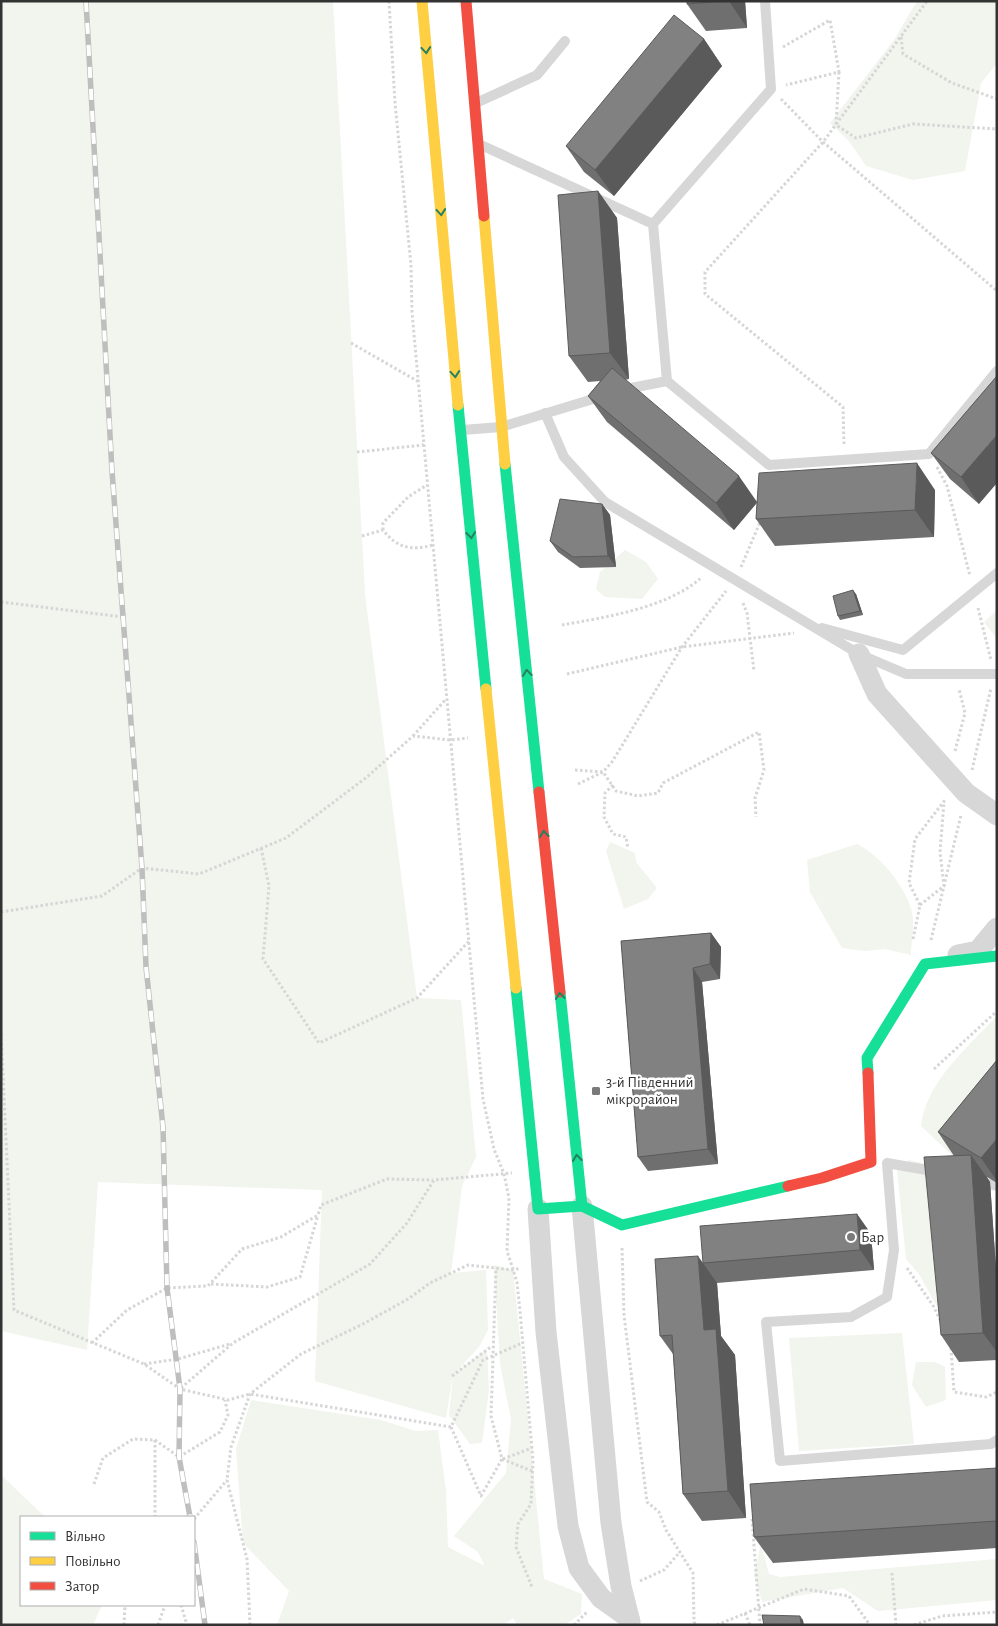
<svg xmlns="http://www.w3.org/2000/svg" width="998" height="1626" font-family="'Alegreya Sans',sans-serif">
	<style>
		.green { fill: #f1f5ed }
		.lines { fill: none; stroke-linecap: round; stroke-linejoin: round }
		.path { stroke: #d6d6d6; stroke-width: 3; stroke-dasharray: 2.5 2.5; stroke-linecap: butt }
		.lane { stroke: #d7d7d7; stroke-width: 10 }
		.street { stroke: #d7d7d7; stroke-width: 21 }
		.fast { stroke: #16e098; stroke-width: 11 }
		.slow { stroke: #ffcf43; stroke-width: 11 }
		.jam { stroke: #f24e42; stroke-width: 11 }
		.rail-casing { stroke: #bebebe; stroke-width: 5.5 }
		.rail { stroke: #fff; stroke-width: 4; stroke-dasharray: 11; stroke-linecap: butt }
		.wall { fill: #6f6f6f }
		.shaded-wall { fill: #5a5a5a }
		.building { fill: #818181; stroke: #5a5a5a }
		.oneway { stroke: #268160 }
		.poi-dot { fill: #7a7a7a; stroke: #fff; stroke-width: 2 }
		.labels { text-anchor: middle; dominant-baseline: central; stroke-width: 5; stroke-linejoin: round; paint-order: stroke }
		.poi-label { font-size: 15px; fill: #333; stroke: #fff; text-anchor: start }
	</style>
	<rect width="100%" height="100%" fill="#fff"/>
	<g class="green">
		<polygon points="1,1 333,1 365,594 417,998 461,1000 476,1157 462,1186 451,1273 486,1270 488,1330 479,1347 455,1373 487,1349 489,1390 482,1443 470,1444 449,1415 453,1375 446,1418 315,1381 322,1190 98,1182 87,1350 1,1331"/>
		<polygon points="917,1 997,1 997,63 981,83 965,171 913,180 866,166 849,141 830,123 894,40"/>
		<polygon points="625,550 646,562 658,579 642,599 605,597 596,589 600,572"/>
		<polygon points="997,610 997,639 984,622"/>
		<polygon points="610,842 635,853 636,862 657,888 648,899 624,909 606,851"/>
		<path d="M857,844c24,12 48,42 55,68 3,13 -1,30 -1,43l-26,-6 -20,2 -23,-3 -32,-56 -3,-32z"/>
		<path d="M997,1016v86l-41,57 -35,-33c5,-44 47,-79 76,-110z"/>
		<polygon points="909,1160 957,1171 951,1332 919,1274 906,1259 897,1170"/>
		<polygon points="494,1265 513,1270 544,1579 582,1594 581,1614 564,1625 517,1625 513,1618 504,1625 277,1625 289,1591 243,1543 236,1449 251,1400 381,1420 415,1431 438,1430 446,1491 448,1547 485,1566 478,1552 454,1536 506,1473 511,1419 500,1364"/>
		<polygon points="902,1333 914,1444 799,1451 789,1338"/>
		<polygon points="916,1362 935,1362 945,1367 946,1400 926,1407 912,1385"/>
		<polygon points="1,1475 45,1517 21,1517 21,1605 102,1605 93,1625 1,1625"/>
		<polygon points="761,1544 769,1574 780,1577 997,1559 997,1600 878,1611 843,1588 762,1602 754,1574"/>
	</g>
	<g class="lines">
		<g class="path">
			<polyline points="389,1 395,103 411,265 412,312 483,1099 494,1149 504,1174 509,1198 507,1251 517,1282 520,1311 533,1461 531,1504 518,1524 516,1547 532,1587"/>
			<polyline points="901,37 903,54 952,83 997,99"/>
			<polyline points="783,47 830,20 839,72 786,85"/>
			<polyline points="839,72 836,125 856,138 913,124 997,129"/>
			<polyline points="781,99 823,142 997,291"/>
			<polyline points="351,343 419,382"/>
			<polyline points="844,444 843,407 705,294 705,272 823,142 927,1"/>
			<polyline points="357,452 424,445"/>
			<polyline points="937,467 947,486 970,576"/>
			<polyline points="383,530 383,523 408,497 427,485"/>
			<path d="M362,536l21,-6c14,18 28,21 50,15"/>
			<polyline points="741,567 761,520"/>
			<polyline points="1,602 123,617"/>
			<polyline points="743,603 747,613 754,671"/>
			<polyline points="978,608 991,660"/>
			<path d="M562,625c44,-8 106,-17 140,-48"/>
			<polyline points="567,674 682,647 794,633"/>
			<polyline points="413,736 446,699"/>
			<polyline points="955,751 965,713 959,689"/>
			<polyline points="575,770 603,772 616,791 638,796 658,793 663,783 759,732 764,770 755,798 756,817"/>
			<polyline points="972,770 991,688"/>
			<polyline points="578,784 603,772 612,762 682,647 726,591"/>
			<polyline points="613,785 605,793 604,817 613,834 626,837 628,849"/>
			<polyline points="261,848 269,886 263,959 319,1043 417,998 469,941"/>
			<polyline points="920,905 944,886 940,852 944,802"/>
			<polyline points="1,912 102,896 142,868 199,874 286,838 367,777 413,736 450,740 468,738"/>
			<polyline points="913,939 920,905 909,883 915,839 945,800"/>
			<polyline points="931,940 961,815"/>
			<polyline points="1,1033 14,1310 144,1364 180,1389 228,1400 250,1394 451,1427 483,1360 522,1343"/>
			<polyline points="934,1069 997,1011"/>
			<polyline points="622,1248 624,1315 647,1502 659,1512 666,1530 693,1573 694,1622 696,1625"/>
			<polyline points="907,1268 934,1307 940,1320"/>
			<polyline points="211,1284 267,1287 300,1277 318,1215"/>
			<polyline points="92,1343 127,1310 167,1288 208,1286 242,1249 281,1237 318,1215 321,1205 387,1179 433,1180"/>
			<polyline points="951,1348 954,1392 986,1397 997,1392"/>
			<polyline points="144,1364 178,1359 230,1344"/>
			<polyline points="452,1376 492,1346"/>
			<polyline points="181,1388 233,1343 370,1264 407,1223 434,1180 512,1173"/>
			<polyline points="451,1427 481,1496 502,1459 491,1416 496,1268"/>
			<polyline points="155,1440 155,1517"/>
			<polyline points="502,1459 532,1471"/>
			<polyline points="503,1459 532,1448"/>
			<polyline points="94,1484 103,1458 133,1439 155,1440 179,1457 220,1432 228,1415 225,1400"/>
			<polyline points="194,1519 227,1480"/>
			<polyline points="752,1519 760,1625"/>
			<polyline points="892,1573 896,1625"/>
			<polyline points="640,1581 664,1570 680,1552"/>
			<polyline points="181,1605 187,1625"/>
			<polyline points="745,1613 750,1625"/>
			<polyline points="124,1625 125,1605"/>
			<polyline points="158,1625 165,1605"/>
			<polyline points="250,1625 247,1559 227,1480 231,1447 250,1394 301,1354 363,1324 408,1299 430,1283 468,1265 513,1270 521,1268"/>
			<polyline points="574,1625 588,1611"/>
			<polyline points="717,1625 804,1589 849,1596 870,1625"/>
			<polyline points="914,1625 942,1616 997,1612"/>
		</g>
		<g class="lane">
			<polyline points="476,103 537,75 565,41"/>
			<polyline points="481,145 653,224"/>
			<polyline points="667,381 769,465 929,454 997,371"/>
			<polyline points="621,390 667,381 653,224 771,89 765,1"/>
			<polyline points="545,413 564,457 605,502 859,654 906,674 995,674"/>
			<polyline points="462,430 501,427 603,396"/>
			<polyline points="822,628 903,650 997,573"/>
			<polyline points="938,1172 887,1163 894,1250 887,1297 851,1317 766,1322 780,1461 991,1444 997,1440"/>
			<polyline points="977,1181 997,1186"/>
		</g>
		<g class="street">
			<polyline points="859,654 877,694 966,793 997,815"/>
			<polyline points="958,955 978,951 997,928"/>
			<polyline points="582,1206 611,1523 621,1586 630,1622"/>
			<polyline points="538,1209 546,1332 568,1526 579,1568 601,1598 629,1618"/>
		</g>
		<g class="fast">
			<polyline points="458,405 486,689"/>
			<polyline points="505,464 539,792"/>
			<polyline points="516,988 538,1209 582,1206 622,1225 788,1186"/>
			<polyline points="560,992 582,1206"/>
			<polyline points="868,1073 867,1058 925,964 997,956"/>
		</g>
		<g class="slow">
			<polyline points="422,1 458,405"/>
			<polyline points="484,216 505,464"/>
			<polyline points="486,689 516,988"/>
		</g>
		<g class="jam">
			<polyline points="466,1 484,216"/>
			<polyline points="539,792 560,992"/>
			<polyline points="788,1186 822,1178 871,1162 868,1073"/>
		</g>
		<defs>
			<g id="rail">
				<polyline points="86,1 112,471 142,868 146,967 163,1127 167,1288 180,1389 179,1457 190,1517"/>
				<polyline points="194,1542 205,1625"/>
			</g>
		</defs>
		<use href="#rail" class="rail-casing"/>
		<use href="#rail" class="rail"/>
	</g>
	<g class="wall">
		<polygon points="687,1 745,1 747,28 706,31 687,4"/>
		<polygon points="704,39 722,66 614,196 584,172 566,146"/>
		<polygon points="598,191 617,218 629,379 625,380 757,502 935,490 934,537 775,546 756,519 757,503 734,530 607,422 588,396 600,381 588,382 569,356"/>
		<polygon points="997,376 979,504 950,479 931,453"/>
		<polygon points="602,504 610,515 616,567 580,568 558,552 550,541"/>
		<polygon points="856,594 863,615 840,620 838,616"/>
		<polygon points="711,933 721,947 720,979 702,982 718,1164 648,1171 638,1157 621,941"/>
		<polygon points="997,1060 997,1183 987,1177 990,1182 997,1283 997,1360 959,1362 941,1335 954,1156 938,1132"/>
		<polygon points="857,1214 871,1234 874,1270 717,1283 721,1336 735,1355 746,1518 702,1521 683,1494 673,1354 660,1336 703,1263"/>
		<polygon points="997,1468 997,1548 773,1563 754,1537"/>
	</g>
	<g class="shaded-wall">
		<polygon points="729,1 745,1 747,28"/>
		<polygon points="704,39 722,66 614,196 595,170"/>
		<polygon points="598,191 617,218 629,379 610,353"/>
		<polygon points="997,435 997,483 979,504 961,477"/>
		<polygon points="917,463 935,490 934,537 915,510"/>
		<polygon points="739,476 757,502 734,530 716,503"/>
		<polygon points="602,504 610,515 616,567 608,556"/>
		<polygon points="853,590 856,594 863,615 860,611"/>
		<polygon points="711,933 721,947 720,979 710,964"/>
		<polygon points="693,968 702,982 718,1164 708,1149"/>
		<polygon points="997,1139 997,1181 981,1158"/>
		<polygon points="971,1155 990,1182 997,1283 997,1352 983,1333"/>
		<polygon points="857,1214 871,1234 874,1270 860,1250"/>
		<polygon points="698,1256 717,1283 721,1336 735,1355 746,1518 728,1491 704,1330"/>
		<polygon points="800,1616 803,1620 804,1625 801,1625"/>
	</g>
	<g class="building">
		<polygon points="687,1 725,1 687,4"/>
		<polygon points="674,15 704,39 595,170 566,146"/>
		<polygon points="598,191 610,353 569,356 558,195"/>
		<polygon points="612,368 739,476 716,503 588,396"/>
		<polygon points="997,376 997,435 961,477 931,453"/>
		<polygon points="917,463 915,510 756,519 759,473"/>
		<polygon points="560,499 602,504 608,556 573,557 550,541"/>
		<polygon points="853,590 860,611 838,616 833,596"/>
		<polygon points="711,933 710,964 693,968 708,1149 638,1157 621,941"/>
		<polygon points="997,1060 997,1139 981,1158 938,1132"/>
		<polygon points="971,1155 983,1333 941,1335 924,1157"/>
		<polygon points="857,1214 860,1250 703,1263 700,1226"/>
		<polygon points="698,1256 704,1330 716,1329 728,1491 683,1494 672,1335 660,1336 655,1259"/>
		<polygon points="997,1468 997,1521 754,1537 750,1484"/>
		<polygon points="762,1615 800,1616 801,1625 764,1625"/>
	</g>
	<defs><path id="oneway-chevron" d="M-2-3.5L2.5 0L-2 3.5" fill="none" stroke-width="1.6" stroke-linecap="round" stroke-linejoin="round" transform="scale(1.25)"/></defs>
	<g class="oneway">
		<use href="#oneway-chevron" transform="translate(426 50) rotate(85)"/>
		<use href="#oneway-chevron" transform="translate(441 212) rotate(85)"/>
		<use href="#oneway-chevron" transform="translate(455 374) rotate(85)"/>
		<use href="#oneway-chevron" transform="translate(471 535) rotate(84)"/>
		<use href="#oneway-chevron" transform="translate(527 673) rotate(-96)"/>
		<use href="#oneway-chevron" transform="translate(544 834) rotate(-96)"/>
		<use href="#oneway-chevron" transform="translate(560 996) rotate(-96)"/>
		<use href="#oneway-chevron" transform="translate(577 1158) rotate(-96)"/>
	</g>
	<g class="poi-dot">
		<rect x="591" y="1086" width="10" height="10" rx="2.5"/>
		<circle cx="851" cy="1237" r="5"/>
	</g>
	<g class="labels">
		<g class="poi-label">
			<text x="606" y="1082">3-й Південний<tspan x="606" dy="17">мікрорайон</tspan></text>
			<text x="861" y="1237">Бар</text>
		</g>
	</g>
	<rect width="998" height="1626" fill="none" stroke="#333333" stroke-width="5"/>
	<rect x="20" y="1516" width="175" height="90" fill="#ffffff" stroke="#adadad"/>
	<rect x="30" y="1532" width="25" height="8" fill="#16e098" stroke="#adadad"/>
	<text x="65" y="1541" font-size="15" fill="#333333">Вільно</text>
	<rect x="30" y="1557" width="25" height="8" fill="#ffcf43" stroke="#adadad"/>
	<text x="65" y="1566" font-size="15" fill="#333333">Повільно</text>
	<rect x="30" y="1582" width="25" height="8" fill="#f24e42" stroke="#adadad"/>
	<text x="65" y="1591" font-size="15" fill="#333333">Затор</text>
</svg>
